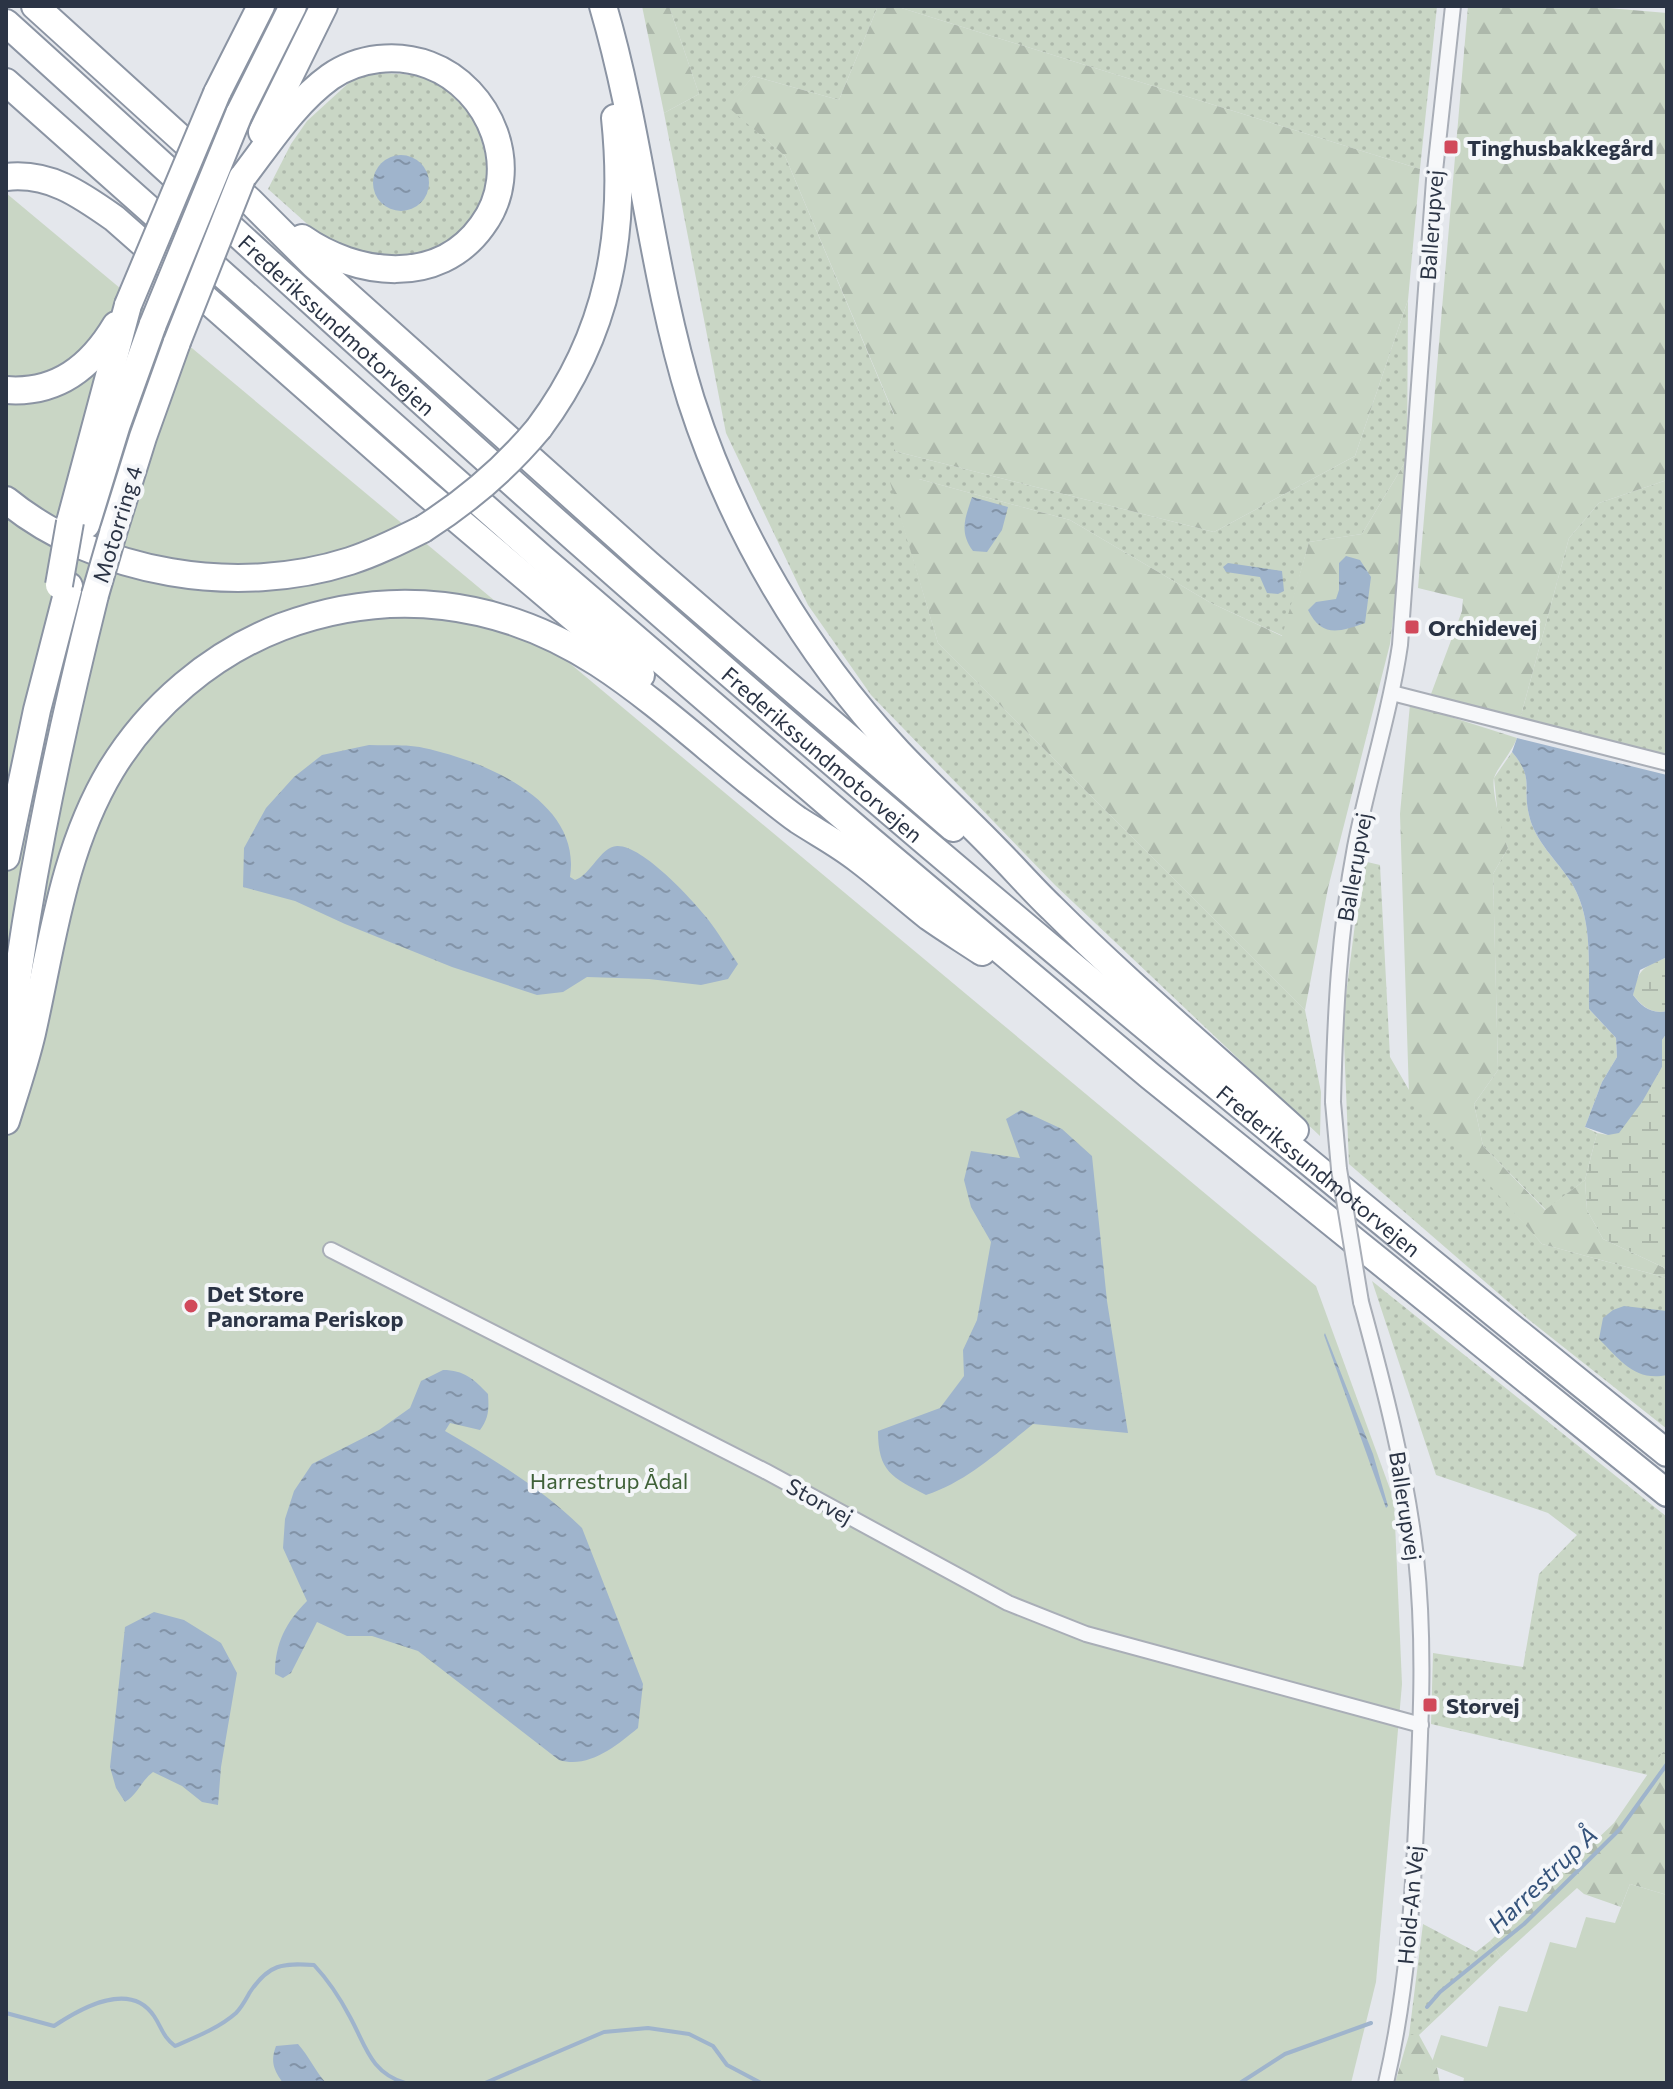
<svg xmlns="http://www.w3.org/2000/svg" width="1673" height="2089" font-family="Commissioner,sans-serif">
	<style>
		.grass { fill: url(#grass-dots) }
		.forest { fill: url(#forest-firs) }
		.wetland { fill: url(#wetland-marsh) }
		.green { fill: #c9d6c5 }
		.water { fill: url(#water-ripples) }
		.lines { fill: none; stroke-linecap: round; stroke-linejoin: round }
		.stream { stroke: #9fb4cc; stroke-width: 4 }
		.minor-casing { stroke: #a9aeb7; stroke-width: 18 }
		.motorway-casing { stroke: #8b94a3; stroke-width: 30 }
		.minor { stroke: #f7f8fa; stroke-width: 14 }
		.motorway { stroke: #fff; stroke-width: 26 }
		.minor-bridge-casing { stroke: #a9aeb7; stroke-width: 18; stroke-linecap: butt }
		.motorway-bridge-casing { stroke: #8b94a3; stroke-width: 30; stroke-linecap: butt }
		.minor-bridge { stroke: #f7f8fa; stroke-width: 14 }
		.motorway-bridge { stroke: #fff; stroke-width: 26 }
		.poi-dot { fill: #d1495b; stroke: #f4f6f9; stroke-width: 3 }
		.labels { text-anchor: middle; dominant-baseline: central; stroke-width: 8; stroke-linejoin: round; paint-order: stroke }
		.poi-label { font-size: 22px; font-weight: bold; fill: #2b3445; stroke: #f4f6f9; text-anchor: start }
		.street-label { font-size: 22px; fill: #2b3445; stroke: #f4f6f9 }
		.park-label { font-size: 22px; fill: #3f6138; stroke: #f4f6f9 }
		.water-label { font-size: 24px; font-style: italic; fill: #34527a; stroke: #f4f6f9 }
	</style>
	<defs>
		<pattern id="grass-dots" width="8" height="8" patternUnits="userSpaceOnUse" patternTransform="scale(2)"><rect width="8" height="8" fill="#c9d6c5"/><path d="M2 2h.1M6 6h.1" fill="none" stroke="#adb8ab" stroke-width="1.8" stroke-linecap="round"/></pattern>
		<pattern id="forest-firs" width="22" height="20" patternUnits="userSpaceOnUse" patternTransform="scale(2)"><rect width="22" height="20" fill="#c9d6c5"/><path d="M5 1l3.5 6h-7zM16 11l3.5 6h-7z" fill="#adb8ab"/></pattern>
		<pattern id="wetland-marsh" width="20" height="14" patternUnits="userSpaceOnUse" patternTransform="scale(2)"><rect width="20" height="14" fill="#c9d6c5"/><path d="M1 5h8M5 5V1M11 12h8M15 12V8" fill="none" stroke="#adb8ab"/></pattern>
		<pattern id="water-ripples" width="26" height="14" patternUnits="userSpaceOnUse" patternTransform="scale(2)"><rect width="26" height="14" fill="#9fb4cc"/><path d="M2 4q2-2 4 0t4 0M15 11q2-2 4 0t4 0" fill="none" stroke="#8293a7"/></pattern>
	</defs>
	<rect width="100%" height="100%" fill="#e4e7ec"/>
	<g class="grass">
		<polygon points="669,6 878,6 839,100 753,76 729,107 785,156 894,415 894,451 1214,532 1355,456 1408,300 1407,459 1362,534 1309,542 1283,636 1211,603 1070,520 919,479 890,480 938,643 1305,1010 1321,1092 1320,1136 1055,885 871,695 808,605 726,433 664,113 699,94"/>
		<polygon points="895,6 1437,6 1420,169"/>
		<polygon points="377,73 403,74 434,79 464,99 478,128 488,165 485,194 463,233 436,247 398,259 345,249 314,230 268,189 291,144 307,121 353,79"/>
		<polygon points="1667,480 1667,758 1520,719 1569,538 1599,503"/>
		<path d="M1512,752c23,26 10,34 17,63 6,27 28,45 42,67 23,37 17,85 18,127l27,29 1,19 -15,25 -17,45 12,6 -12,47 -39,30 -63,-64 -9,-42 24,-34 -5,-196 15,-26 -9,-21 -5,-49z"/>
		<polygon points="1363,861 1380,865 1390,1057 1409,1090 1542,1244 1667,1278 1667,1429 1528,1319 1349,1164 1343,1018"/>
		<polygon points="1372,1281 1667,1517 1667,1753 1663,1752 1648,1775 1431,1724 1433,1653 1523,1667 1539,1574 1577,1535 1548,1513 1436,1475"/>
		<polygon points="1423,1924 1476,1952 1490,1941 1501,1957 1419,2035 1409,2035"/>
	</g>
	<g class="forest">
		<polygon points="642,6 669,6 699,94 664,113"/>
		<polygon points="878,6 895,6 1420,169 1408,300 1355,456 1214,532 894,451 894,414 785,156 728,107 753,76 839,100"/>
		<polygon points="1468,6 1585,6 1667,13 1667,480 1599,503 1569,538 1520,719 1431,694 1462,611 1463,599 1418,588"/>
		<polygon points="1407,459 1399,566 1390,644 1328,888 1305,1010 938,643 889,479 919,479 1070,520 1211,603 1282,636 1309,542 1362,534"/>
		<path d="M1410,704l107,34c-5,14 -20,30 -23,40 -3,11 9,58 14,70l-15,26 5,196 -24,34 9,42 62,64 40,-30 2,30 16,29 64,30v9l-125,-34 -133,-149 -9,-281z"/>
		<polygon points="1663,1752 1667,1753 1667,1895 1630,1884 1621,1907 1584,1894 1577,1888 1501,1957 1490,1941 1614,1823"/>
		<polygon points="1409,2035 1419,2035 1437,2068 1440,2083 1395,2083"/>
	</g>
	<g class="wetland">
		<path d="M1667,957v54c-15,4 -25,-5 -34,-16 5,-27 10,-27 34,-38z"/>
		<polygon points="1667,1033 1667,1269 1603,1239 1587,1210 1585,1180 1597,1133 1608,1135 1662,1067 1662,1040"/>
	</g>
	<g class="green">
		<polygon points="6,193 1316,1286 1394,1500 1402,1684 1376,1982 1351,2083 6,2083"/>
		<polygon points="1630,1884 1667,1895 1667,2083 1463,2083 1464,2078 1431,2065 1441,2035 1487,2047 1499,2006 1527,2012 1550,1942 1576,1948 1586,1917 1615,1923"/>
	</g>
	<g class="water">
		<circle cx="401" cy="183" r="28"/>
		<path d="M972,497l36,10 -6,23 -15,22 -14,-1c-14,-19 -8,-33 -1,-54z"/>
		<path d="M1346,556l14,4 11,17 -6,46c-26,9 -43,15 -57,-13l8,-8 20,-3 3,-9v-27z"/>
		<polygon points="1228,563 1282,571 1284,591 1278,594 1267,593 1260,577 1226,572 1223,567"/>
		<path d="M1517,738l150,37v182l-27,13 -7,25c8,11 19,20 34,16v22l-5,7v27l-20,35 -23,31 -11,2 -23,-8 17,-45 15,-25 -1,-19 -27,-29c-1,-42 5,-90 -18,-127 -14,-22 -36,-40 -42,-67 -7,-29 6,-36 -17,-63z"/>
		<path d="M369,745c18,1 38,-1 55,3 61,13 158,53 146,129l5,3c16,-5 25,-33 42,-34 25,-1 74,52 90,72 11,14 21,31 31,46l-10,15 -27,6 -52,-6 -62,-2 -24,15 -26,3 -85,-28 -107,-43 -50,-23 -52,-14 1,-39 22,-40 28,-31 28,-22z"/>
		<path d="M1021,1110l41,19 30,27 15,145 21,132 -95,-9c-34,27 -65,57 -107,71 -34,-18 -48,-23 -48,-64l62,-23 24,-32 -1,-26 14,-30 14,-78 -20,-35 -7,-27 7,-29 49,7 -14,-39z"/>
		<path d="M1624,1306l43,5v64c-32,7 -47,-15 -68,-36l4,-21 10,-8z"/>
		<polygon points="1325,1333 1373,1454 1388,1506 1386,1508 1324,1335"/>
		<path d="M443,1370c21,0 31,9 45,24 1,15 1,24 -8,36l-30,-7 -5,8c48,28 98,58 137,97l61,156 -5,44c-22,18 -49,41 -79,32l-141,-109 -46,-15h-25l-30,-14 -26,51 -8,5 -8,-4c0,-31 11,-52 32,-73l-24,-53 2,-29 9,-28 18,-27 67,-34 31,-22 11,-27z"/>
		<path d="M154,1612l30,8 37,23 16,30 -16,94 -3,38 -16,-3 -20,-16 -29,-14c-12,9 -15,22 -28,30l-9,-14 -6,-21 15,-140z"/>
		<path d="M298,2044c11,12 17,27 28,39h-43c-9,-13 -13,-21 -7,-37z"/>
	</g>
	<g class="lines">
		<g class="stream">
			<polyline points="1427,2007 1440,1992 1524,1924 1620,1829 1667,1764"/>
			<path d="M6,2013l48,13c27,-18 76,-46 100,-10 8,12 9,21 21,30 21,-9 44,-18 61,-33 6,-6 10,-14 14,-21 19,-28 32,-29 64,-27 15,16 26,33 36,52 16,29 20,55 55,66"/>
			<polyline points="485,2083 604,2032 648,2028 689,2034 713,2046 727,2065 761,2083"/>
			<polyline points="1240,2083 1285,2054 1371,2023"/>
		</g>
		<defs>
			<g id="minor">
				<polyline points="1392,693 1667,763"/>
				<path d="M1333,1102c2,-85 6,-171 22,-255 13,-67 35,-133 45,-202l34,-465 19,-174"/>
				<polyline points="331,1250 765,1471 1008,1603 1086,1634 1421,1725"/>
				<path d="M1361,1302c23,84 45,169 55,255 9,83 5,166 1,249 -4,93 -10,186 -31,277"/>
			</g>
			<g id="motorway">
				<polyline points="35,6 250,201 314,265 648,564 953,828"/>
				<path d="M603,6c38,129 48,265 88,394 42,130 114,252 207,352 31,33 65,64 97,97 19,19 37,40 57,59 77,77 162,148 243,222"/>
				<path id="s1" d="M6,23c188,170 374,343 564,511 357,316 725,620 1097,919"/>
				<polyline points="6,82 542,558 869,839 1150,1076 1667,1493"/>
				<polyline points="217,93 261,6"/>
				<polyline points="239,114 293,6"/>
				<polyline points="262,132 324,6"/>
				<path d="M6,177c43,-5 74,17 108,41l312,275 215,182"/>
				<path d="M242,178c27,-35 52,-75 88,-101 29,-20 67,-24 99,-12 62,23 95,105 53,161 -44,61 -126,50 -180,12"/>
				<path d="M6,390c51,4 85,-23 110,-65"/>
				<path d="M539,428c70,-94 88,-195 76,-310"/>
				<path d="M6,500c92,75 232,97 344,61 25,-8 49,-20 73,-32"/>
				<polyline points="70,522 128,305"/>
				<polyline points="86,525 117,424 153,324"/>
				<polyline points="113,533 143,437 177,342"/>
				<polyline points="6,857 37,710 69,586"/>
				<path d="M6,1070c17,-161 50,-318 89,-475"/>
				<path d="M6,1121c9,-29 19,-58 26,-88 20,-89 31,-183 79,-263 39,-64 100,-116 170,-143 109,-41 219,-27 317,36 51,33 102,79 150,118 17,13 33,27 50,39 20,13 41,24 60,39 24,18 47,39 71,58 17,12 35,23 53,35"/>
			</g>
		</defs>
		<use href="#minor" class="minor-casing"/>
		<use href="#motorway" class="motorway-casing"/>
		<use href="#minor" class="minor"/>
		<use href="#motorway" class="motorway"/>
		<defs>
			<polyline id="minor-bridge" points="1333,1102 1339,1169 1361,1302"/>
			<g id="motorway-bridge">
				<polyline points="128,305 217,93"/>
				<polyline points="153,324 239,114"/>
				<polyline points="177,342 242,178"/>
				<path d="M423,529c44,-28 82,-60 116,-101"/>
				<polyline points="59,585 70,522"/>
				<polyline points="95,595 113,533"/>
			</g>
		</defs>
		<use href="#minor-bridge" class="minor-bridge-casing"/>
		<use href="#motorway-bridge" class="motorway-bridge-casing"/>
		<use href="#minor-bridge" class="minor-bridge"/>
		<use href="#motorway-bridge" class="motorway-bridge"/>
	</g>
	<g class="poi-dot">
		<rect x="1443" y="139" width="16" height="16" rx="4"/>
		<rect x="1404" y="619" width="16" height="16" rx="4"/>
		<circle cx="191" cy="1306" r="8"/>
		<rect x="1422" y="1697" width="16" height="16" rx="4"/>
	</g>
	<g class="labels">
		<g class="poi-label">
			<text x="1467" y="147">Tinghusbakkegård</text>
			<text x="1428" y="627">Orchidevej</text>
			<text x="207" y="1293">Det Store<tspan x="207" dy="25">Panorama Periskop</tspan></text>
			<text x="1446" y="1705">Storvej</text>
		</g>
		<g class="street-label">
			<text transform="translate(1431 225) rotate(-86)">Ballerupvej</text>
			<text stroke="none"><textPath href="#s1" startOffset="448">Frederikssundmotorvejen</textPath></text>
			<text transform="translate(117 524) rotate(-73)">Motorring 4</text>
			<text stroke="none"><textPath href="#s1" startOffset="1096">Frederikssundmotorvejen</textPath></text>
			<text transform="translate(1354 867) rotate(-80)">Ballerupvej</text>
			<text stroke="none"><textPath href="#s1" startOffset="1744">Frederikssundmotorvejen</textPath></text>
			<text transform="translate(820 1501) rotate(29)">Storvej</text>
			<text transform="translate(1406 1506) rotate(81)">Ballerupvej</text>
			<text transform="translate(1410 1905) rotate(-85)">Hold-An Vej</text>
		</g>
		<g class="park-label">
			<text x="609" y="1480">Harrestrup Ådal</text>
		</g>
		<g class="water-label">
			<text transform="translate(1542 1879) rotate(-44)">Harrestrup Å</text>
		</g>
	</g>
	<rect width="1673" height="2089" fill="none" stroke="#2b3445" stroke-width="16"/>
</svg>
